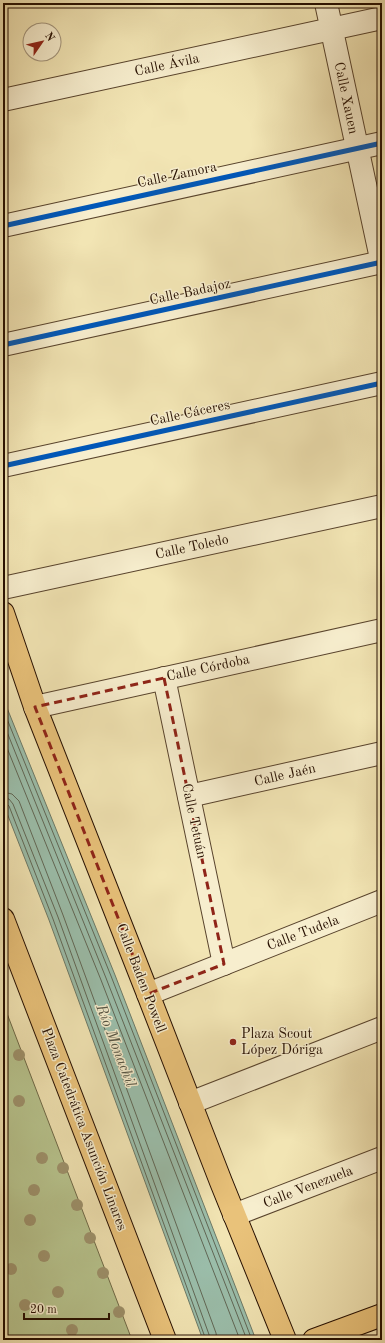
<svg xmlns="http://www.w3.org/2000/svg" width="385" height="1343" font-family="'Old Standard TT',serif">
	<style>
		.green { fill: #b8c58f; stroke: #6f6a48 }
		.water { fill: #9bbfac; stroke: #6c7967 }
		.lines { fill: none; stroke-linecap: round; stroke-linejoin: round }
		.shore { stroke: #606756; stroke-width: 1 }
		.minor-casing { stroke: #59442d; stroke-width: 24 }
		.major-casing { stroke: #260f00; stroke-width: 24 }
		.minor { stroke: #f7eece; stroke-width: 22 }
		.major { stroke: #e9c27a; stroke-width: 22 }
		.cycleway-casing { stroke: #f7eece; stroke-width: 8 }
		.cycleway { stroke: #0057b8; stroke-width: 5 }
		.tree { fill: #9e926c }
		.marked { fill: none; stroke: #8f2418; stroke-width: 3; stroke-dasharray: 8 5; stroke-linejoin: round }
		.poi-dot { fill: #8f2418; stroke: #f7eece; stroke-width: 1.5 }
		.labels { text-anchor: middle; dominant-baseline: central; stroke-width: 3; stroke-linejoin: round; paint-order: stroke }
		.street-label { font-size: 14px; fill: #260f00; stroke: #f7eece }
		.poi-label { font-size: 14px; fill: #260f00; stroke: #f7eece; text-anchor: start }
		.water-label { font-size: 15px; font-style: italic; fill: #555545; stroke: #f7eece }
	</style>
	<rect width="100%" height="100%" fill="#f2e5b4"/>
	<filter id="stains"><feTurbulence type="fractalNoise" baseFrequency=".005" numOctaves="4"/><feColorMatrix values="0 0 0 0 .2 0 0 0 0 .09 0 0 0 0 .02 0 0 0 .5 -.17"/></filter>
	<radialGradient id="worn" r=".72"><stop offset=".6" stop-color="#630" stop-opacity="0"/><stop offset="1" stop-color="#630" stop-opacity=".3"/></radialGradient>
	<polygon class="green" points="3,1003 132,1340 3,1340"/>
	<polygon class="water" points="3,698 115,975 256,1340 203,1340 49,920 3,803"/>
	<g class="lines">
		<g class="shore">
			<polyline points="3,709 111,976 252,1340"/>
			<polyline points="3,722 106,978 247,1340"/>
			<polyline points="3,738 101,980 240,1340"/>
			<polyline points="3,792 12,794 19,801 63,915 216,1333 217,1340"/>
			<polyline points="3,798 9,799 13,804 58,917 211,1340"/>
			<polyline points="3,803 6,803 9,806 53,919 206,1340"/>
		</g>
		<defs>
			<g id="minor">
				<polyline points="326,3 382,263"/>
				<polyline points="3,100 382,18"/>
				<polyline points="3,226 382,143"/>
				<polyline points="3,345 382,262"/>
				<polyline points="3,466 382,383"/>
				<polyline points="3,588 382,506"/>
				<polyline points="164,678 224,964"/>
				<polyline points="35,707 382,630"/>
				<polyline points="189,796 382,753"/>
				<polyline points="148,994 382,901"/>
				<polyline points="190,1103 382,1028"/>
				<polyline points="234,1215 382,1158"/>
			</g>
			<g id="major">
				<polyline points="3,613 35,707 148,994 221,1182 285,1340"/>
				<polyline points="3,919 165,1340"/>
				<polyline points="314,1340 382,1315"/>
			</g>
		</defs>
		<use href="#minor" class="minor-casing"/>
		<use href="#major" class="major-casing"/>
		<use href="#minor" class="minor"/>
		<use href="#major" class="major"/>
		<defs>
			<g id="cycleway">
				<polyline points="3,226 382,143"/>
				<polyline points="3,345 382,262"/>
				<polyline points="3,466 382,383"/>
			</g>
		</defs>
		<use href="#cycleway" class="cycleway-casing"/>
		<use href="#cycleway" class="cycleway"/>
	</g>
	<g class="tree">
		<circle cx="19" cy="1055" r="6"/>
		<circle cx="19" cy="1101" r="6"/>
		<circle cx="42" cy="1158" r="6"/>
		<circle cx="63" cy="1168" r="6"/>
		<circle cx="34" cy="1190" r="6"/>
		<circle cx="77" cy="1205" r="6"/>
		<circle cx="30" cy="1220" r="6"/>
		<circle cx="90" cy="1238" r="6"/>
		<circle cx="44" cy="1256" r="6"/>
		<circle cx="11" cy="1269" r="6"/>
		<circle cx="103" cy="1273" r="6"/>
		<circle cx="58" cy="1292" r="6"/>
		<circle cx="25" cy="1305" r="6"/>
		<circle cx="119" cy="1312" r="6"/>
		<circle cx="72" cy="1330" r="6"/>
	</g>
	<path class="marked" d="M164,678l60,286 -76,30 -113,-287z"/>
	<circle class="poi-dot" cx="233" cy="1042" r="4"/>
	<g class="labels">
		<g class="street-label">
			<text transform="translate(167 65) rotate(-12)">Calle Ávila</text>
			<text transform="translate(346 98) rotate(78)">Calle Xauen</text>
			<text transform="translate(177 175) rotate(-12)">Calle Zamora</text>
			<text transform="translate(190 292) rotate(-12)">Calle Badajoz</text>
			<text transform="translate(190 413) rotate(-12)">Calle Cáceres</text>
			<text transform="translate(192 547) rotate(-12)">Calle Toledo</text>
			<text transform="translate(208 668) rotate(-12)">Calle Córdoba</text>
			<text transform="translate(285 775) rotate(-13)">Calle Jaén</text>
			<text transform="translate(194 821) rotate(78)">Calle Tetuán</text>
			<text transform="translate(303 933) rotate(-21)">Calle Tudela</text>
			<text transform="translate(141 978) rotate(69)">Calle Baden Powell</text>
			<text transform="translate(84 1129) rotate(69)">Plaza Catedrática Asunción Linares</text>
			<text transform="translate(308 1187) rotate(-21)">Calle Venezuela</text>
		</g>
		<g class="poi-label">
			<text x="241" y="1034">Plaza Scout<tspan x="241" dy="16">López Dóriga</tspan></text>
		</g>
		<g class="water-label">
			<text transform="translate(115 1046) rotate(69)">Río Monachil</text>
		</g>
	</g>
	<rect width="385" height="1343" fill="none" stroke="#f2e5b4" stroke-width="16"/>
	<rect x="4" y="4" width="377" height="1335" fill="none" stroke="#260f00" stroke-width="2"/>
	<rect x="8" y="8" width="369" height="1327" fill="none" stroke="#260f00"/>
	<g transform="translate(42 42) rotate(56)"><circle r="19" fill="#f7eece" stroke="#a3957c"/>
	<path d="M0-3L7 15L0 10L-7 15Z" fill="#8f2418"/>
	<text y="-6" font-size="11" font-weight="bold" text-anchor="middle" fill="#260f00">N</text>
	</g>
	<path d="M24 1313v6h85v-6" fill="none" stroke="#260f00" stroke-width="2"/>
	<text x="30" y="1313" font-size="12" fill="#260f00" stroke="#f7eece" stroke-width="3" paint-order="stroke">20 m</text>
	<rect width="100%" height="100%" filter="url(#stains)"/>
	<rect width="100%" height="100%" fill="url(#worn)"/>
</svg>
